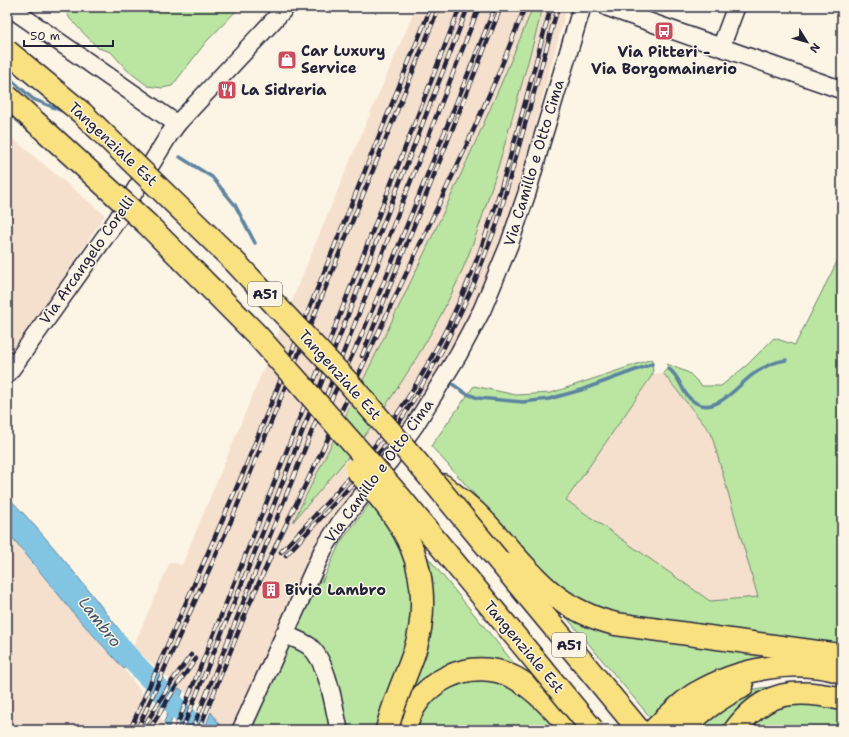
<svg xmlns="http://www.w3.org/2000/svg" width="849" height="737" font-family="'Shantell Sans',sans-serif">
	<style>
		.built { fill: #f5e0ce }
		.green { fill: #bbe6a2; stroke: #6e846e }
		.water { fill: #82c5e3; stroke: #5c84a0 }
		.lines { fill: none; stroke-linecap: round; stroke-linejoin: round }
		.stream { stroke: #5c84a0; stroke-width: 3.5 }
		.river { stroke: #82c5e3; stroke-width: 21 }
		.minor-casing { stroke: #22223b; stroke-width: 20 }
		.highway-casing { stroke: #22223b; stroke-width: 25 }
		.minor { stroke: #fcf5e5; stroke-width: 17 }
		.highway { stroke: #fae180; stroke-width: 22 }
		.rail-casing { stroke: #22223b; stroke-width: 4.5 }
		.rail { stroke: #fcf5e5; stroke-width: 3; stroke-dasharray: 9; stroke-linecap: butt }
		.highway-bridge-casing { stroke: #22223b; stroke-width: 25; stroke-linecap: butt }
		.highway-bridge { stroke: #fae180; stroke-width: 22 }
		.labels { text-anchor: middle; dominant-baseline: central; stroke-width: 3; stroke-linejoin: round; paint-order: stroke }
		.shield { fill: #fcf5e5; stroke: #63616e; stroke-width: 1 }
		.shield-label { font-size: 14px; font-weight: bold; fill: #22223b }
		.poi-label { font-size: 15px; font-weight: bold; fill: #22223b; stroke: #fcf5e5; text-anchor: start }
		.street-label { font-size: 15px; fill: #22223b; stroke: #fcf5e5 }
		.water-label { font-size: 16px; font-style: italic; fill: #3f536d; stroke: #fcf5e5 }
	</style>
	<rect width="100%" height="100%" fill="#fcf5e5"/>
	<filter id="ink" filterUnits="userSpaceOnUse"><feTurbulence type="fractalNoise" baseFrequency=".025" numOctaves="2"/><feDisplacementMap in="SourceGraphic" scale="8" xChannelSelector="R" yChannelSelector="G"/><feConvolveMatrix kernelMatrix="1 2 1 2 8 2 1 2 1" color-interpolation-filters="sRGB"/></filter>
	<g filter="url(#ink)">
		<g class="built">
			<polygon points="416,7 533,7 505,76 476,142 403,299 294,520 367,432 399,386 428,339 451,296 471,246 489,196 543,7 567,7 520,181 509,216 484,284 467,320 448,356 410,418 385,453 325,527 232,730 223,730 211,712 183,691 133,647 170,562 182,565 349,163"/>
			<polygon points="7,134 105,215 42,310 7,358"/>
			<polygon points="663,373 711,433 758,597 710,601 566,500 653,374"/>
			<polygon points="7,531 75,615 124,669 164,722 167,730 7,730"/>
		</g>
		<g class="green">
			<polygon points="64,7 240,7 206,42 172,86 162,88 148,86 127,70 111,52 98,48 70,19"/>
			<path d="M533,7h10c-14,52 -29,105 -44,157 -14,45 -28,91 -49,133 -23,47 -52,92 -82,134 -23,32 -50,61 -75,91 84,-170 169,-339 240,-515z"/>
			<polygon points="842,252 842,650 635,617 591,607 557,589 529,555 431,446 474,386 516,395 551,393 652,359 653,374 566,500 710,601 758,597 711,433 663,373 668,368 667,364 689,373 702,386 721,386 747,365 774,338 795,345"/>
			<polygon points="371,502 391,526 407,559 415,615 380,730 344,730 308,638 294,628 322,562 322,582 340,543"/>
			<polygon points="421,549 517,667 493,664 396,718"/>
			<polygon points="561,611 799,659 655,723"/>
			<polygon points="291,642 314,661 335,730 245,730"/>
			<polygon points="483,675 524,693 558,730 407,730 429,692"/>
			<polygon points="782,686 726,730 688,730 740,693 760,688"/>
			<polygon points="792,698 842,705 842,730 742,730"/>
		</g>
		<g class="water">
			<path d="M7,496c46,47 85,99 126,151l-9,22 -49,-54 -68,-84z"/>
			<polygon points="179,688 183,691 168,729 164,722"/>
			<polygon points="211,712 223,730 204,730"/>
		</g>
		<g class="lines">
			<g class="stream">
				<polyline points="7,76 33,99 62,111"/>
				<polyline points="180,157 212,177 235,205 255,243"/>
				<path d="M668,368c15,11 12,26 28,35 22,12 43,-20 59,-30 11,-7 18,-11 31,-13"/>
				<polyline points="448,381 465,393 478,398 523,402 549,399 581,390 652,364"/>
			</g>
			<polyline class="river" points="110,635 128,656 198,730"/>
			<defs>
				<g id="minor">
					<polyline points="9,7 177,124"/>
					<polyline points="607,7 842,90"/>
					<polyline points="721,47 736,7"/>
					<polyline points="7,375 117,220 169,135 177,124 286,7"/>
					<path d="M284,634c9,4 18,7 25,12 19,15 25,61 30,84"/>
					<polyline points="241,730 323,550 340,523 390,460 415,425 458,355 482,310 509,245 527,193 541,143 582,7"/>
				</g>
				<g id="highway">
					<path d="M442,485c14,11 28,21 40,34 44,46 67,89 134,105l216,30 10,4"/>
					<polyline points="499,561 639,730"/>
					<path d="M405,730c10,-48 66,-76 110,-52 22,12 41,34 57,52"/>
					<path d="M654,730c13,-13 26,-26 41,-36 42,-25 100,-37 147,-22"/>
					<path d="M681,730c19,-17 37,-32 61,-43"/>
					<path d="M735,730c30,-40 61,-42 107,-31"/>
				</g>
			</defs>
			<use href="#minor" class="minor-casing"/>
			<use href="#highway" class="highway-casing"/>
			<use href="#minor" class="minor"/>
			<use href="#highway" class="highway"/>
			<defs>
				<g id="rail">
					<polyline points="362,356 501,7"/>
					<polyline points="322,419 359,341 386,277 495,7"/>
					<path d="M281,552c39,-42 79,-83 111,-130 36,-53 66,-111 88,-171 29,-79 48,-163 71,-244"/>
					<polyline points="286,555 345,492 383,448 414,399 444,347 473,286 497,224 558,7"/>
					<polyline points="145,725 172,681 191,655"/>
					<polyline points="130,730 243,473 431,7"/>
					<polyline points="137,730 231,521 439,7"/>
					<polyline points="149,730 177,685 196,659"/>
					<polyline points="175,730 262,514 460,7"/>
					<polyline points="182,730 269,517 468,7"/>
					<polyline points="192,730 348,341 479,7"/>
					<polyline points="199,730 249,605 277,543 339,416 465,149 497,77 525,7"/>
				</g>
			</defs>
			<use href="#rail" class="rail-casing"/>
			<use href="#rail" class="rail"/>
			<defs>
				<g id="highway-bridge">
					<polyline points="7,51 82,113 234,261 348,382 427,474 499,561"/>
					<polyline points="7,96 147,224 257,335 399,496 593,730"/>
					<path d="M356,469c17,20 35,40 48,63 20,35 23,80 11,118 -9,27 -22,52 -28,80"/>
				</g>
			</defs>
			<use href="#highway-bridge" class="highway-bridge-casing"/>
			<use href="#highway-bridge" class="highway-bridge"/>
		</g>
	</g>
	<defs>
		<symbol id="bus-square" viewBox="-11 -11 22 22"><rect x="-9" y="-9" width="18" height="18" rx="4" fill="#d1495b" stroke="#fcf5e5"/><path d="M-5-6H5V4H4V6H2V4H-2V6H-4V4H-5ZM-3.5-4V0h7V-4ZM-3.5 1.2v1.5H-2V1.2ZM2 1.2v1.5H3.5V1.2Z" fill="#fff"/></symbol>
		<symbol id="shop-square" viewBox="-11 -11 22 22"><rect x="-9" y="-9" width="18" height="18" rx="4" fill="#d1495b" stroke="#fcf5e5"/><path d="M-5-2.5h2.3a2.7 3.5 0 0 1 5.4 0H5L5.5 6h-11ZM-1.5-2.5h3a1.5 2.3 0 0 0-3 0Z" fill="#fff"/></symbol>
		<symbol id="restaurant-square" viewBox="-11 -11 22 22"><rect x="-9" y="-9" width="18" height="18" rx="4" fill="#d1495b" stroke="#fcf5e5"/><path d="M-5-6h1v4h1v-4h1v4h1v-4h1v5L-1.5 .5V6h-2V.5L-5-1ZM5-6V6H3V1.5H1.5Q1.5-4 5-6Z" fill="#fff"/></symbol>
		<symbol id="building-square" viewBox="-11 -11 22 22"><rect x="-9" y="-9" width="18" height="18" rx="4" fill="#d1495b" stroke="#fcf5e5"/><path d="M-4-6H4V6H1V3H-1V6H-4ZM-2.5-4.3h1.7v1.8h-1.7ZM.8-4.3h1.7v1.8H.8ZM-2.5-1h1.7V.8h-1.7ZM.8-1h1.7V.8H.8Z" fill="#fff"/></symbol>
	</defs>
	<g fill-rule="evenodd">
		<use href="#bus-square" x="653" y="20" width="22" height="22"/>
		<use href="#shop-square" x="276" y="49" width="22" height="22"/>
		<use href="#restaurant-square" x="216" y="79" width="22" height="22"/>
		<use href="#building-square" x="260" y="579" width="22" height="22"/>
	</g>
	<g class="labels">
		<g class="shield">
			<rect x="248" y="282" width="34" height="24" rx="3"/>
			<rect x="552" y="633" width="34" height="24" rx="3"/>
		</g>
		<g class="shield-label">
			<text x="265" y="294">A51</text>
			<text x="569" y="645">A51</text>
		</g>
		<g class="poi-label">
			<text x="301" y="51">Car Luxury<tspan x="301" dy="17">Service</tspan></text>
			<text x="664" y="52" text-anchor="middle">Via Pitteri -<tspan x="664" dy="17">Via Borgomainerio</tspan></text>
			<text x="241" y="90">La Sidreria</text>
			<text x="285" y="590">Bivio Lambro</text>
		</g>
		<g class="street-label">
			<text transform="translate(113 144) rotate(43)">Tangenziale Est</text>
			<text transform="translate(534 163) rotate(-73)">Via Camillo e Otto Cima</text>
			<text transform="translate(87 260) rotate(-55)">Via Arcangelo Corelli</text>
			<text transform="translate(340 375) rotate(48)">Tangenziale Est</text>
			<text transform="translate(379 471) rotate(-54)">Via Camillo e Otto Cima</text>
			<text transform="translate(524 647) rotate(50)">Tangenziale Est</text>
		</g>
		<g class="water-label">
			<text transform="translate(100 622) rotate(52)">Lambro</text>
		</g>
	</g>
	<rect width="849" height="737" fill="none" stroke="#fcf5e5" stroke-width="24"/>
	<rect x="12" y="12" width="825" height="713" fill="none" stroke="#22223b" stroke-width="1.5" filter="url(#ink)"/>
	<g transform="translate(807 42) rotate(127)" stroke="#fcf5e5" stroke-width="3" paint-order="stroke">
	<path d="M0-3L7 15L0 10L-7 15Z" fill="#22223b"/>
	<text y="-6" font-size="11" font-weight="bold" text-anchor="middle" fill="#22223b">N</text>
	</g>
	<path d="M24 40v6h89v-6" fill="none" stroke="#22223b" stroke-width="2"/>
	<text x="30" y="40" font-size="12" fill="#22223b" stroke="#fcf5e5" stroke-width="3" paint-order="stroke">50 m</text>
</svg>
